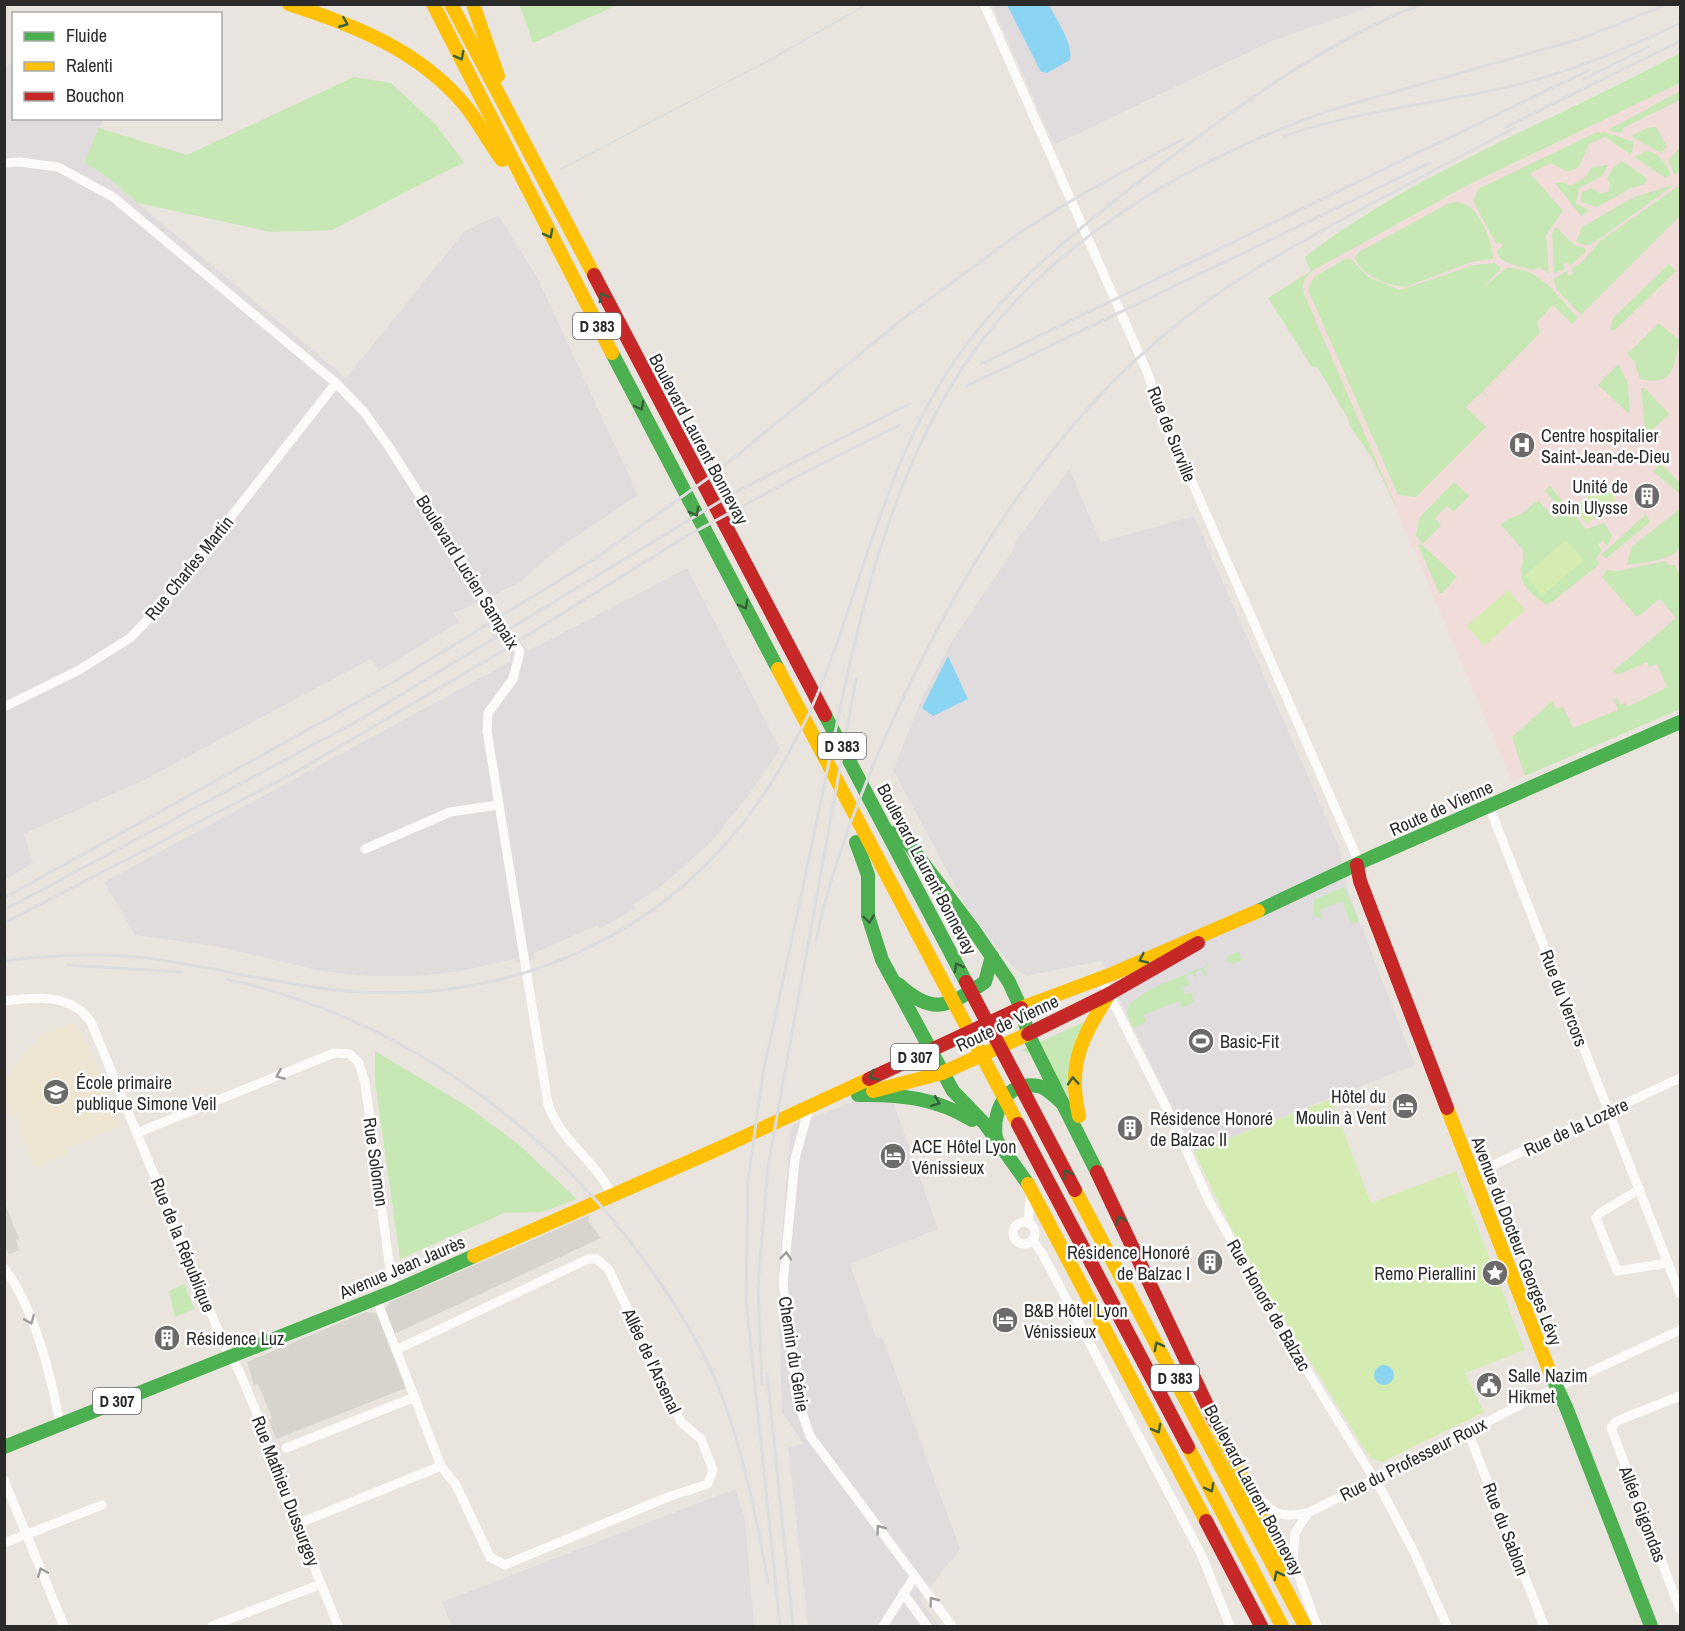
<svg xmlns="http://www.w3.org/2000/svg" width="1685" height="1631" font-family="'Archivo Narrow',sans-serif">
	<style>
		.industrial { fill: #e0dcde }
		.education { fill: #ede5d2 }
		.medical { fill: #f0ddda }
		.green { fill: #c7e7b4 }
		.pitch { fill: #d4ecb1 }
		.plaza { fill: #d7d3cd }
		.water { fill: #8bd4f2 }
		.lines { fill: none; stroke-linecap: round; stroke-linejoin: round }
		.street { stroke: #fcfbfa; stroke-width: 9 }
		.fast { stroke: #4caf50; stroke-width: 14 }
		.slow { stroke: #ffc107; stroke-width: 14 }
		.jam { stroke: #c62828; stroke-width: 14 }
		.tram { stroke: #dddcde; stroke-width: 1.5 }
		.rail { stroke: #dddcde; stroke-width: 3 }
		.oneway { stroke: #385f39 }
		.oneway2 { stroke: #9e9d9c }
		.labels { text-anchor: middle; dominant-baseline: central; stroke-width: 5; stroke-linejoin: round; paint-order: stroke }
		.shield { fill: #fff; stroke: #6a6a6a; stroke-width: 1.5 }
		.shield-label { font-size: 16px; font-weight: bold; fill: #2a2a2a }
		.street-label { font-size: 18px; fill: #2a2a2a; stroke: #fff }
		.poi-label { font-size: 18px; fill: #2a2a2a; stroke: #fff; text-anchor: start }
	</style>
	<rect width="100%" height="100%" fill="#e9e5de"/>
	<g class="industrial">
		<polygon points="992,5 1377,5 1274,40 1054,145"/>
		<polygon points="13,62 14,118 103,119 84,162 107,177 346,378 465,231 498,215 537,277 638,495 558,549 519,583 454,613 459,622 379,671 371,659 146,779 24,834 33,863 5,880 5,66"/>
		<polygon points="1069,469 1101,542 1194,516 1340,849 1347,889 1415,1065 1194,1152 1101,961 1026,976 1012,966 968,910 893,770 923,695 952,641 1012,552 1016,541"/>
		<polygon points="687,568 780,749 745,800 708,845 659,888 634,904 635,909 599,929 598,925 534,953 535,959 515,964 514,959 461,971 416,976 368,976 321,971 220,947 135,935 104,882 510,662 510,649 521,642 528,651"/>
		<polygon points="892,1099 938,1229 850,1264 876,1337 882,1336 960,1549 920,1600 939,1626 808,1626 788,1447 804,1444 782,1412 778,1283 791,1126 855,1101"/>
		<polygon points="735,1489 745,1518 754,1626 452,1626 442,1602"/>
	</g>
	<polygon class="education" points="74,1022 90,1048 121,1126 66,1148 68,1154 34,1167 26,1145 23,1146 17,1113 9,1116 5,1104 5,1079 30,1046 37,1043 35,1037"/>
	<polygon class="medical" points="1680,83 1680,709 1512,781 1387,488 1318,368 1312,367 1268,298 1298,278 1466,186"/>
	<g class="green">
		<polygon points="519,4 617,4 617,5 533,43"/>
		<path d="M1680,53v30l-214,103 -154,85c-8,8 -11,13 -7,25l94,217 -26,-54 -24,-34v-5l-31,-52 -6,-1 -44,-69 43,-27 -6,-14c110,-85 253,-138 375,-204z"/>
		<polygon points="354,77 391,83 437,126 464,162 332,230 271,232 138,203 107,177 84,162 99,128 187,155"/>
		<polygon points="1680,91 1680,100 1623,128 1622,133 1608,130"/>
		<polygon points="1656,127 1667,147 1661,153 1631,136 1647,128"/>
		<path d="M1605,132l29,10 -3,13 -26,-18 -16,7 -10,23 -11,5 -17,-9 -21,10 33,38 -17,24 3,39 -9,-7 -7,3c-12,-4 -35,-5 -36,-20l6,-4 -3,-4 -4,2 -23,-43 5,-12 117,-56z"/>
		<polygon points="1680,147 1680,170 1675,175 1668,161"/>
		<path d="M1646,151c13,1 21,14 25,24l-7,2 -30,-20z"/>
		<polygon points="1622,161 1647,178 1645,184 1631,188 1597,207 1581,202 1582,192 1592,188 1601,194 1609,191 1610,183 1607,179 1612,169"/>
		<polygon points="1608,165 1602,176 1579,188 1576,204 1590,210 1581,216 1555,183 1562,182 1571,186 1587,176 1592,167"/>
		<polygon points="1674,185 1592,244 1585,245 1576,242 1582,227 1634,197"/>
		<polygon points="1680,185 1680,216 1581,315 1557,290 1554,279 1567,271 1568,276 1573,274 1572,269 1583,261 1600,241"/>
		<path d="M1457,202c23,2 35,39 36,57l-22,3 -65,25c-17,0 -45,-12 -51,-29l4,-6 90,-49z"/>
		<polygon points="1556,227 1574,245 1585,248 1586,252 1569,266 1567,262 1563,264 1565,269 1554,273 1552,234"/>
		<path d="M1345,259h6l17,18 32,13 74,-25 21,-2 6,5 -19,21 24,-21c33,-2 52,29 72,50l-6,6 -19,-19 -16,17 3,11 -57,58 7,8 -8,-7 -16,15 20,20 -70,70 -18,-2 -90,-205 6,-13z"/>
		<polygon points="1669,264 1676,271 1615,330 1610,330 1613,318"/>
		<path d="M1659,323l20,17c-4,27 -6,47 -39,39l-6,-18 -7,-7z"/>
		<polygon points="1618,364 1627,380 1630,411 1628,413 1598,385"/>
		<polygon points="1641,388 1645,388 1669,414 1650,433 1645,428"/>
		<polygon points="1661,464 1680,483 1679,493 1653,471"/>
		<polygon points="1454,482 1469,496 1453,512 1447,506 1435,518 1441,525 1423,544 1416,535 1419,518"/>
		<path d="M1550,486l36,43 18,-6 8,13 -5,10 -4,-5 -5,3 4,6 -6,9 4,5 -52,41c-9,-3 -26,-19 -27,-29 0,-9 3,-17 2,-26l-22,-25c10,-10 12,-6 22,-12 6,-4 8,-10 16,-12l16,18 8,-7 -18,-21z"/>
		<path d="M1680,509c1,11 4,28 0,38 -4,13 -41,16 -53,18l4,-18z"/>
		<polygon points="1646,514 1650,522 1607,558 1601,555"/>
		<polygon points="1421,544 1457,577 1442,593 1439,593 1418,545"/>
		<polygon points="1665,561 1669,565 1675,565 1680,575 1680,709 1525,776 1512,737 1552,701 1556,709 1563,707 1573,728 1618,710 1614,699 1617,698 1620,705 1625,703 1627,707 1667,687 1657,664 1649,667 1647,662 1617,675 1613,671 1676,618 1660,599 1637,617 1602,577 1606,570 1619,571"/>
		<polygon points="1344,887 1359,921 1351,924 1342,901 1320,910 1321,918 1314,916 1314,900"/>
		<polygon points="1239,951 1243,960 1233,964 1228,962 1226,957"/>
		<polygon points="1215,962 1204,968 1207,975 1205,976 1202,969 1195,972 1196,980 1193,973 1186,976 1190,985 1182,988 1185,995 1192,992 1194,1002 1182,1008 1179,1001 1143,1015 1146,1022 1133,1028 1127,1015 1129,1004 1150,989"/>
		<polygon points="1084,1022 1068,1094 1043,1061 1022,1050"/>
		<polygon points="375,1051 470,1108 518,1144 577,1199 542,1212 504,1213 400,1259 375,1081"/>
		<polygon points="184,1284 194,1309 175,1317 169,1291"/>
	</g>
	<g class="pitch">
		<polygon points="1603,483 1616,499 1587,524 1574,509"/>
		<polygon points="1566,540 1584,560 1542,596 1525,575"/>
		<polygon points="1508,590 1525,610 1484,646 1467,626"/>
		<polygon points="1331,1099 1371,1203 1456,1171 1525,1350 1465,1373 1484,1412 1382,1462 1371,1458 1365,1450 1245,1256 1194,1152"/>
	</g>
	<g class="plaza">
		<polygon points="4,1201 19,1239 16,1240 19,1250 9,1254 5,1248"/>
		<polygon points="590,1215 588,1221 601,1238 394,1334 385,1309 390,1302"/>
		<polygon points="366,1312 377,1314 406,1388 276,1439 269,1420 272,1418 258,1384 254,1385 247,1362"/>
	</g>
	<g class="water">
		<path d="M1007,5h42c7,14 25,40 21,55l-23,13 -6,-1z"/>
		<polygon points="948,656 968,699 933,716 922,708"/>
		<circle cx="1384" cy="1375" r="10"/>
	</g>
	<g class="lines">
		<g class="street">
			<polyline points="984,4 1148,374 1156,400 1355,853 1357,865"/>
			<path d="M4,163l16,-1 38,5 55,30 223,186 28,29 25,35 131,205 -7,27 -25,34 -1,18 61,373c12,37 49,57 64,92"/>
			<polyline points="4,707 79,670 130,638 161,606 336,383"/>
			<polyline points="1489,806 1680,1294"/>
			<polyline points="365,849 450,812 499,805"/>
			<polyline points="1101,978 1175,1125 1209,1201 1300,1359 1383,1493 1414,1552 1447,1626"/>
			<path d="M4,1001c32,-4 67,-8 87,21l132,320 17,31 25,60 7,30 66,163"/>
			<polyline points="809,1108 795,1159 783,1284 798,1401 810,1436 952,1626"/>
			<polyline points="137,1133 334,1053 350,1054 359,1063 365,1083 391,1277 397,1290"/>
			<polyline points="1472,1175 1680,1078"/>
			<polyline points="1640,1189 1600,1213 1596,1218 1617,1271 1668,1263"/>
			<circle cx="1024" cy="1233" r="11"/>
			<polyline points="1028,1222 1030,1198"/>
			<polyline points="1033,1241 1042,1253 1202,1556 1230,1626"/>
			<path d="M4,1268c31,40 47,108 56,156"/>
			<polyline points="376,1298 441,1466"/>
			<polyline points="1680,1396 1617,1421 1611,1428 1680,1610"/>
			<polyline points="1468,1432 1544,1626"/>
			<polyline points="286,1448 415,1397"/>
			<polyline points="4,1480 64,1626"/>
			<path d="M1259,1496c14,21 26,21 49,17l222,-113 150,-70"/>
			<polyline points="1308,1513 1295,1533 1293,1560 1317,1626"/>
			<polyline points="297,1524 441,1466 456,1485 490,1557 505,1565 668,1497 708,1484 713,1470 701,1439 681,1422 609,1270 597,1259 588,1259 396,1350"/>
			<polyline points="4,1543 102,1505"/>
			<polyline points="903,1593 927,1626"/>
			<polyline points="212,1626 321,1584"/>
			<polyline points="883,1626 915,1576"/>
		</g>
		<g class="fast">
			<polyline points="612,353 778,669"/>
			<polyline points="825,715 966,982"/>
			<polyline points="898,830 973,929 1009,982 1021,1008 1028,1034 1097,1172"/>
			<polyline points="856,842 868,875 868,916 882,960 953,1091 985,1124 1028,1184"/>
			<polyline points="1258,911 1370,858 1680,722"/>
			<path d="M898,984c36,33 50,22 87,-2l7,-26"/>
			<path d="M858,1095c42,-1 78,3 114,25"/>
			<path d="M996,1138c-4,-26 10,-58 42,-52 8,1 17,11 23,16"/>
			<polyline points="1551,1375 1566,1407 1651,1626"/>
			<polyline points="4,1447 397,1290 474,1256"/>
		</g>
		<g class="slow">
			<path d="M289,4c65,21 129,46 174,99 15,17 25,39 39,57"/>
			<polyline points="433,4 612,353"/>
			<polyline points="451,4 594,275"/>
			<polyline points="473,4 498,76"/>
			<polyline points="778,669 1018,1124"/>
			<polyline points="1021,1008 1112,974 1258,911"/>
			<polyline points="873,1091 942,1073 1028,1034"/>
			<polyline points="1447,1108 1551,1375"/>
			<path d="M1079,1116c-12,-53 3,-78 30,-122"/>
			<polyline points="1028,1184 1206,1521"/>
			<polyline points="1075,1190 1305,1626"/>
			<polyline points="474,1256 720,1148 869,1079"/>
			<polyline points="1215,1422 1288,1568"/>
			<polyline points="1188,1447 1282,1626"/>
		</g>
		<g class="jam">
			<polyline points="594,275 825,715"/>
			<polyline points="1357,865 1360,881 1447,1108"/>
			<polyline points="966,982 1075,1190"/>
			<polyline points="1028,1034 1109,994 1198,943"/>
			<polyline points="869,1079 1021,1008"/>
			<polyline points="1018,1124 1188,1447"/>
			<polyline points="1097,1172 1215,1422"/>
			<polyline points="1206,1521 1261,1626"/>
		</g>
		<polyline class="tram" points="561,169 775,57 867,4"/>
		<g class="rail">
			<polyline points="1584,79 1648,47"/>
			<polyline points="1506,127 1680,41"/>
			<path d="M1284,136c72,-25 150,-32 224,-49 60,-14 117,-37 172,-64"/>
			<polyline points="981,364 1589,70"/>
			<polyline points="967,386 1430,163"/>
			<polyline points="4,898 385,687 596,558 718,471 904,318 1022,231 1079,196 1183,139"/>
			<polyline points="4,910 356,722 732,494 909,404"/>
			<polyline points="4,923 296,772 494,656 685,537 815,467 899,425"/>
			<path d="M816,940c15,-72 42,-140 71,-207 69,-155 162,-310 298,-415 53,-42 112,-74 171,-106 53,-28 106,-57 159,-84"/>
			<path d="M4,961c47,-6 97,-8 143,-3 63,8 125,25 188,32 67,7 134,1 198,-20 157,-52 249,-170 302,-321 34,-95 58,-195 115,-281 53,-81 129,-140 204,-198 85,-65 168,-126 267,-166"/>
			<polyline points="68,965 182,972"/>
			<path d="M226,979c171,38 316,141 418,281 28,38 53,78 72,121 26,63 40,134 52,201"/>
			<polyline points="767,1373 793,1626"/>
			<polyline points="762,1384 758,1285 768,1166 856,679"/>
			<path d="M780,1626l-34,-327 2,-119 15,-107c20,-93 40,-184 59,-277 30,-145 57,-299 139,-426 84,-128 231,-212 373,-261l249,-71 85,-34"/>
		</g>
	</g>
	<defs><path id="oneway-chevron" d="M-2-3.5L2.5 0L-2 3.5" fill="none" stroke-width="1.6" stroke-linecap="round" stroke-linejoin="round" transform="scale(1.5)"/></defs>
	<g class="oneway">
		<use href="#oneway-chevron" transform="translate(344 23) rotate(22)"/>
		<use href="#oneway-chevron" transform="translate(460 56) rotate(62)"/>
		<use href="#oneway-chevron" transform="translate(549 234) rotate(62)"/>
		<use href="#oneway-chevron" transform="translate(603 297) rotate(-118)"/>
		<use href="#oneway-chevron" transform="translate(640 406) rotate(62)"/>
		<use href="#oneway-chevron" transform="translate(695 512) rotate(62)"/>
		<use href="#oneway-chevron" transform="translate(744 605) rotate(62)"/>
		<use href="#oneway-chevron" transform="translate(869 919) rotate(82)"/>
		<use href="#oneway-chevron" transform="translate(1143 959) rotate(155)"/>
		<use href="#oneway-chevron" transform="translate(958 967) rotate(-118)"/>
		<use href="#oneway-chevron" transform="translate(873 1076) rotate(156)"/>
		<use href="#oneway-chevron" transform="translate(1073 1081) rotate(-94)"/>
		<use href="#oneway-chevron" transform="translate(936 1102) rotate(21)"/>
		<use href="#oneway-chevron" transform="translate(1067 1174) rotate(-118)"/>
		<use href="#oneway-chevron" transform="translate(1120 1220) rotate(-115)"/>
		<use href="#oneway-chevron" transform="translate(1158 1346) rotate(-118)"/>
		<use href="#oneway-chevron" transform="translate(1157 1429) rotate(62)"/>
		<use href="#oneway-chevron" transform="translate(1210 1488) rotate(63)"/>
		<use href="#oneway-chevron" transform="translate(1278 1575) rotate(-117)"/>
	</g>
	<g class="oneway2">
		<use href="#oneway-chevron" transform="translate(280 1075) rotate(158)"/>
		<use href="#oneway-chevron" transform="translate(786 1256) rotate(-85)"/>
		<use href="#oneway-chevron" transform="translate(30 1320) rotate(68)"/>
		<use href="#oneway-chevron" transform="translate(880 1529) rotate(-127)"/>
		<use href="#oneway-chevron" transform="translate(42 1572) rotate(-112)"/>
		<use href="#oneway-chevron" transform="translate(933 1601) rotate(-127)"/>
	</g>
	<defs>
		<symbol id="hospital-disc" viewBox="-11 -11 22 22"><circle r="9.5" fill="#6d6b69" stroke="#fff"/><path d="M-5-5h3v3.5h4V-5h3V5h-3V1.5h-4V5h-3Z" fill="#fff"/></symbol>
		<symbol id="building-disc" viewBox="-11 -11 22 22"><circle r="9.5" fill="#6d6b69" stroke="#fff"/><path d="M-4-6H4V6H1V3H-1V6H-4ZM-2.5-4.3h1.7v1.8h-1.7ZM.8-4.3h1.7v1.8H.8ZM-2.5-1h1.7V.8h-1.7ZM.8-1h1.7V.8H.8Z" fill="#fff"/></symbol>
		<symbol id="stadium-disc" viewBox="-11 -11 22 22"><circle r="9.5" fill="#6d6b69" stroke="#fff"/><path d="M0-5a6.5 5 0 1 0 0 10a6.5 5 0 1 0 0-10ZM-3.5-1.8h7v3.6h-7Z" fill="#fff"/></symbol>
		<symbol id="school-disc" viewBox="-11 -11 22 22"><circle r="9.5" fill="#6d6b69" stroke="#fff"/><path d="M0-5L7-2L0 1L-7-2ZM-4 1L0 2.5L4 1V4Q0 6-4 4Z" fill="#fff"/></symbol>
		<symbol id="hotel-disc" viewBox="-11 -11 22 22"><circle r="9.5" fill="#6d6b69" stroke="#fff"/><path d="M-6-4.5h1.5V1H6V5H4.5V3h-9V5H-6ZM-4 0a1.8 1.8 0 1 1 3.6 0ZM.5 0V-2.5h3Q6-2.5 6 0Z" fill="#fff"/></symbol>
		<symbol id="sight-disc" viewBox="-11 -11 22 22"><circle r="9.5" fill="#6d6b69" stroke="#fff"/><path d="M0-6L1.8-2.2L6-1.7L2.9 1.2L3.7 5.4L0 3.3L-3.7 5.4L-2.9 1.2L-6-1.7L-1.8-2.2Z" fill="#fff"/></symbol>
		<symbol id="civic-disc" viewBox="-11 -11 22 22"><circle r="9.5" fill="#6d6b69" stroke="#fff"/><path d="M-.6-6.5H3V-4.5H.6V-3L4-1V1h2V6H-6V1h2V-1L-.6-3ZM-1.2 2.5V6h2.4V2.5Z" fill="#fff"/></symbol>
	</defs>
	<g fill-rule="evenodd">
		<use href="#hospital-disc" x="1507" y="430" width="30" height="30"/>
		<use href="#building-disc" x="1632" y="481" width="30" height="30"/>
		<use href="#stadium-disc" x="1186" y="1026" width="30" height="30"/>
		<use href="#school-disc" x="41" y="1077" width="30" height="30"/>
		<use href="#hotel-disc" x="1390" y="1091" width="30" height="30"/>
		<use href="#building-disc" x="1115" y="1113" width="30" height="30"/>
		<use href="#hotel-disc" x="878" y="1141" width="30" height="30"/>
		<use href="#building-disc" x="1195" y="1247" width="30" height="30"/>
		<use href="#sight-disc" x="1480" y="1258" width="30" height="30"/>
		<use href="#hotel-disc" x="990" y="1305" width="30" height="30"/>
		<use href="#building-disc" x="152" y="1323" width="30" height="30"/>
		<use href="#civic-disc" x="1474" y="1370" width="30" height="30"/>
	</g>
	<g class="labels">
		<g class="shield">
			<rect x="573" y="313" width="48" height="26" rx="4.5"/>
			<rect x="818" y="733" width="48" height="26" rx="4.5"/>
			<rect x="891" y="1044" width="48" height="26" rx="4.5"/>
			<rect x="1151" y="1365" width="48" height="26" rx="4.5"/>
			<rect x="93" y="1388" width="48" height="26" rx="4.5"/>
		</g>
		<g class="shield-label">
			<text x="597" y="326">D 383</text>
			<text x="842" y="746">D 383</text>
			<text x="915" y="1057">D 307</text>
			<text x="1175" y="1378">D 383</text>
			<text x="117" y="1401">D 307</text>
		</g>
		<g class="street-label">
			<text transform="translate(1172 434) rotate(68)">Rue de Surville</text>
			<text transform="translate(699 439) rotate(62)">Boulevard Laurent Bonnevay</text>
			<text transform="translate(189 568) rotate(-51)">Rue Charles Martin</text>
			<text transform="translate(468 572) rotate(58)">Boulevard Lucien Sampaix</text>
			<text transform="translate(1441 808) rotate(-24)">Route de Vienne</text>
			<text transform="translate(927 869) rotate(62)">Boulevard Laurent Bonnevay</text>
			<text transform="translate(1564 998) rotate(69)">Rue du Vercors</text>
			<text transform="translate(1007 1023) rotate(-25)">Route de Vienne</text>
			<text transform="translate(1576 1127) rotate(-25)">Rue de la Lozère</text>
			<text transform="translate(376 1162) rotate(82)">Rue Solomon</text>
			<text transform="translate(1517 1241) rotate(69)">Avenue du Docteur Georges Lévy</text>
			<text transform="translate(183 1245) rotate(68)">Rue de la République</text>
			<text transform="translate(402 1267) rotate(-23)">Avenue Jean Jaurès</text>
			<text transform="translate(1269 1305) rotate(60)">Rue Honoré de Balzac</text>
			<text transform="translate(794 1354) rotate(81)">Chemin du Génie</text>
			<text transform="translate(652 1361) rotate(65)">Allée de l'Arsenal</text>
			<text transform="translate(1413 1459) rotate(-27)">Rue du Professeur Roux</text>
			<text transform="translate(1254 1490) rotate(62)">Boulevard Laurent Bonnevay</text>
			<text transform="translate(286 1491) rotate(69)">Rue Mathieu Dussurgey</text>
			<text transform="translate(1643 1514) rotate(69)">Allée Gigondas</text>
			<text transform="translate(1506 1529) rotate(69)">Rue du Sablon</text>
		</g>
		<g class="poi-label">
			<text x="1541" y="435">Centre hospitalier<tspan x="1541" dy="21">Saint-Jean-de-Dieu</tspan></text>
			<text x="1628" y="486" text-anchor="end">Unité de<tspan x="1628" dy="21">soin Ulysse</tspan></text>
			<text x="1220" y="1041">Basic-Fit</text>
			<text x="76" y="1082">École primaire<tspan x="76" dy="21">publique Simone Veil</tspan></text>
			<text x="1386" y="1096" text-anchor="end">Hôtel du<tspan x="1386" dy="21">Moulin à Vent</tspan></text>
			<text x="1150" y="1118">Résidence Honoré<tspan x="1150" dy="21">de Balzac II</tspan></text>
			<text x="912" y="1146">ACE Hôtel Lyon<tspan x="912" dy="21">Vénissieux</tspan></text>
			<text x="1190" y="1252" text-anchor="end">Résidence Honoré<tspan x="1190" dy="21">de Balzac I</tspan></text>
			<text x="1476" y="1273" text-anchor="end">Remo Pierallini</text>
			<text x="1024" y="1310">B&amp;B Hôtel Lyon<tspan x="1024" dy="21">Vénissieux</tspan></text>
			<text x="186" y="1338">Résidence Luz</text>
			<text x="1508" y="1375">Salle Nazim<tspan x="1508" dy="21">Hikmet</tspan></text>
		</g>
	</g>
	<rect width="1685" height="1631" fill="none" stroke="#2a2a2a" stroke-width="12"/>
	<rect x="12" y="12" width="210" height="108" fill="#ffffff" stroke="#aaaaaa" stroke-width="1.5"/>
	<rect x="24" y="32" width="30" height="9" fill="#4caf50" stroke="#aaaaaa" stroke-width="1.5"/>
	<text x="66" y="42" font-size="18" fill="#2a2a2a">Fluide</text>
	<rect x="24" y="62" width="30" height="9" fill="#ffc107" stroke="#aaaaaa" stroke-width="1.5"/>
	<text x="66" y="72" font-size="18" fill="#2a2a2a">Ralenti</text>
	<rect x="24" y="92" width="30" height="9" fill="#c62828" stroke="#aaaaaa" stroke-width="1.5"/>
	<text x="66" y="102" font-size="18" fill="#2a2a2a">Bouchon</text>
</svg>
